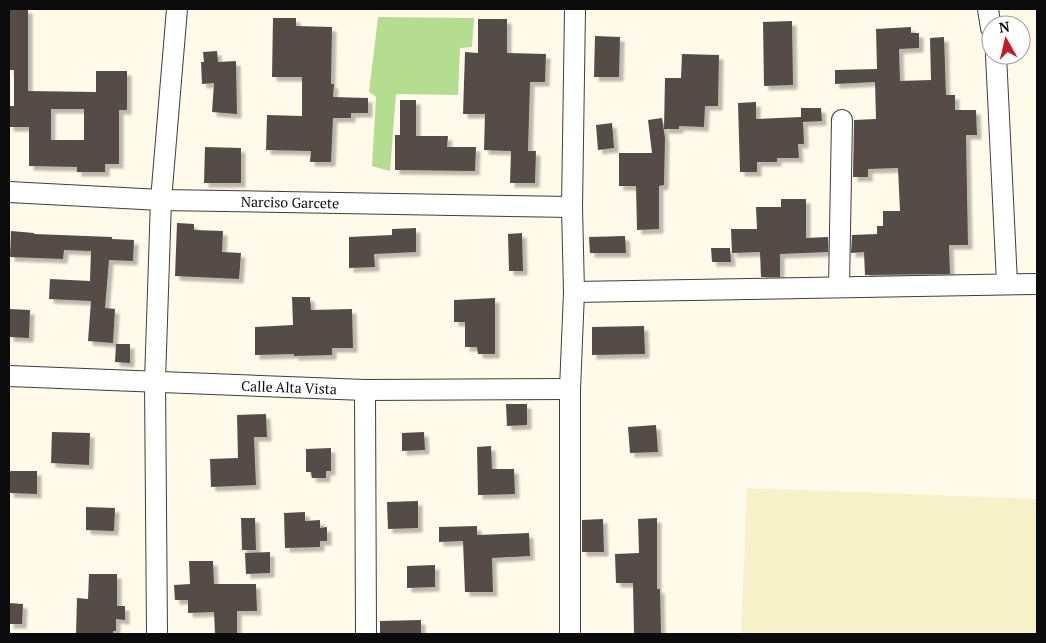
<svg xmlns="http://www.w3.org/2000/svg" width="1046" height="643" font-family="'PT Serif',serif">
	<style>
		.farmland { fill: #f6f1c8 }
		.forest { fill: #b4dd8f }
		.building { fill: #544c47; fill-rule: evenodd; filter: url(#shadow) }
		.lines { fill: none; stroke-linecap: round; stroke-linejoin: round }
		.minor-casing { stroke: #3e3e3e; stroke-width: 22 }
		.minor { stroke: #fff; stroke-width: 20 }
		.labels { text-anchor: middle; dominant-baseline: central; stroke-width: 5; stroke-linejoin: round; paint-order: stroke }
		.street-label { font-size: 14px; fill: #0b0b0b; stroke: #fff }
	</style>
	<defs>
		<filter id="shadow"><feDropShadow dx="4.5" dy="4.5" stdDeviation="1" flood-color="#0004"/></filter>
	</defs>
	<rect width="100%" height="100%" fill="#fffae9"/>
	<polygon class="farmland" points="747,488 1037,499 1037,634 741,634"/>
	<polygon class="forest" points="378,17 474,18 472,47 460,48 458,95 396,94 390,171 372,166 376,97 369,92"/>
	<g class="building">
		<path d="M9,9h19v82l68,1v-21h31v39h-8v54h-14v8h-28v-5l-48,-1v-39h-20v-21h5v-36h-5zM51,109h33v31h-33z"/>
		<polygon points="273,18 296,18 296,26 332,27 331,84 334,84 333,97 368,98 368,113 351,113 351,118 333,118 331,162 310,162 311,151 266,150 267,115 302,116 302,77 272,77"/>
		<polygon points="478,19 507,19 507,53 546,54 545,82 530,82 528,151 536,151 535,183 510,183 511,151 484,150 485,114 463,114 465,52 478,53"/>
		<polygon points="792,21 793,85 764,86 763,22"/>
		<polygon points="911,27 911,33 919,33 919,48 899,49 900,81 931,80 930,38 944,37 946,95 955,95 955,110 976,110 977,135 966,135 968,245 949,245 950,274 865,275 864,252 851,253 852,235 877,234 877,226 883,226 883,211 900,211 898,168 868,169 868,177 853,177 854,120 876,119 875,82 835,84 835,70 877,69 876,29"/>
		<polygon points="595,36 620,37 619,77 594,77"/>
		<polygon points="217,51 218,62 236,61 237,114 212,112 214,83 202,84 201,62 204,62 203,52"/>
		<polygon points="682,54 719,55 718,106 705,106 704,127 679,126 679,129 664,129 665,78 681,78"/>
		<polygon points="400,100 416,100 416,136 448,136 447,147 476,147 475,171 395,170 395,135 400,135"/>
		<polygon points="756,102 756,119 801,117 801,108 821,108 822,121 803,122 804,144 798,144 799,158 777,158 777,162 757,162 757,172 740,172 738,103"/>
		<polygon points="662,118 665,138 664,185 659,186 659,229 637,230 636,186 619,186 619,153 652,153 648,120"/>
		<polygon points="612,123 614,148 598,150 596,125"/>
		<polygon points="205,147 241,148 241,183 204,183"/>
		<polygon points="781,199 806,199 806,238 828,237 828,252 780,254 780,277 761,277 760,252 732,253 731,229 757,229 756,207 781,207"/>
		<polygon points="177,223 194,224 194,230 223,231 222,252 241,253 239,279 175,276"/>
		<polygon points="416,228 416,252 374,254 375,267 349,268 349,237 392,235 392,229"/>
		<polygon points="11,231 34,233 34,234 112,237 112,239 134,240 133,261 109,260 105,308 115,309 113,343 88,341 91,301 49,299 50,279 90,281 91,251 64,250 63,259 10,257"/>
		<polygon points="522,233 523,271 509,271 508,234"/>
		<polygon points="625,236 626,253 590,253 589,237"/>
		<polygon points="711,248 730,248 731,262 712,262"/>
		<polygon points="292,297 310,297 311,310 352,309 353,348 332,348 332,355 294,356 294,354 255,355 255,327 293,325"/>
		<polygon points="495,298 495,354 478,354 477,347 465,347 465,322 454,322 454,300"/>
		<polygon points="9,309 30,310 29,338 9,337"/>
		<polygon points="644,326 645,354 592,355 592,327"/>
		<polygon points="116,344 130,344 130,363 115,362"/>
		<polygon points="506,404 527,404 527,425 507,426"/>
		<polygon points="266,414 267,437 254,437 256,485 211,487 210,459 238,458 237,415"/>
		<polygon points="656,425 658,452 630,453 628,427"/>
		<polygon points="52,432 90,433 89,465 51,463"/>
		<polygon points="424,432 425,450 402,451 402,433"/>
		<polygon points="491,446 492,469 514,469 515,494 478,495 477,447"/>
		<polygon points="331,448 331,471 326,471 326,478 312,478 311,472 306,472 306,449"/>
		<polygon points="9,471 37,471 37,494 9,493"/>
		<polygon points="418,501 418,528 388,529 387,502"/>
		<polygon points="86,507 115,508 114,531 86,530"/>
		<polygon points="305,512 305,521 320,520 320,528 327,527 327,541 320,541 320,547 285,548 284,513"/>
		<polygon points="241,518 255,518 256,550 242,550"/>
		<polygon points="657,518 657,589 660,589 661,634 634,634 633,583 616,583 615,554 639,553 638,519"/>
		<polygon points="603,519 604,552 582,552 582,520"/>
		<polygon points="477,526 477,535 529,533 530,556 492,558 493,592 465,592 463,541 439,542 439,527"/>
		<polygon points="270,552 270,573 246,574 245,553"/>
		<polygon points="189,561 213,561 214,584 256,584 257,611 237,611 237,634 215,634 214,612 188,613 188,600 175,600 174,585 190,584"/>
		<polygon points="435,565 435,587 407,588 407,566"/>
		<polygon points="89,574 117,574 117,606 125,606 125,620 116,619 116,631 113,631 113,634 76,634 77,598 88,599"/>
		<polygon points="9,603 23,604 22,624 9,624"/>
		<polygon points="421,620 421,634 380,634 380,621"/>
	</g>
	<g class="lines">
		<defs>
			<g id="minor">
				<polyline points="988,9 991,28"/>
				<polyline points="996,55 1007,283"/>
				<polyline points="9,192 161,200 572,207"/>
				<polyline points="839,287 842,120"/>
				<polyline points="574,292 1037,284"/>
				<polyline points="9,376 365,390 570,389"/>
				<polyline points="365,390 366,634"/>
				<polyline points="157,634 155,381 161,200 177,9"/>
				<polyline points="570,634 570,389 574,292 572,207 575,9"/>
			</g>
		</defs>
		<use href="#minor" class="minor-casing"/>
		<use href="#minor" class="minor"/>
	</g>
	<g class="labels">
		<g class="street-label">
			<text transform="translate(290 202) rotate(1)">Narciso Garcete</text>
			<text transform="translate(289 387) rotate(2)">Calle Alta Vista</text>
		</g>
	</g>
	<rect width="1046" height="643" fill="none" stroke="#0b0b0b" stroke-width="20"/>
	<g transform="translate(1006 40) rotate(352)"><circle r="24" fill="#ffffff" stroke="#9d9d9d"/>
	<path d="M0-4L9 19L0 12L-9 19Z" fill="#c21c27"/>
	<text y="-8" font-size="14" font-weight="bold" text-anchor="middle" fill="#0b0b0b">N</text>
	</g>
</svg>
